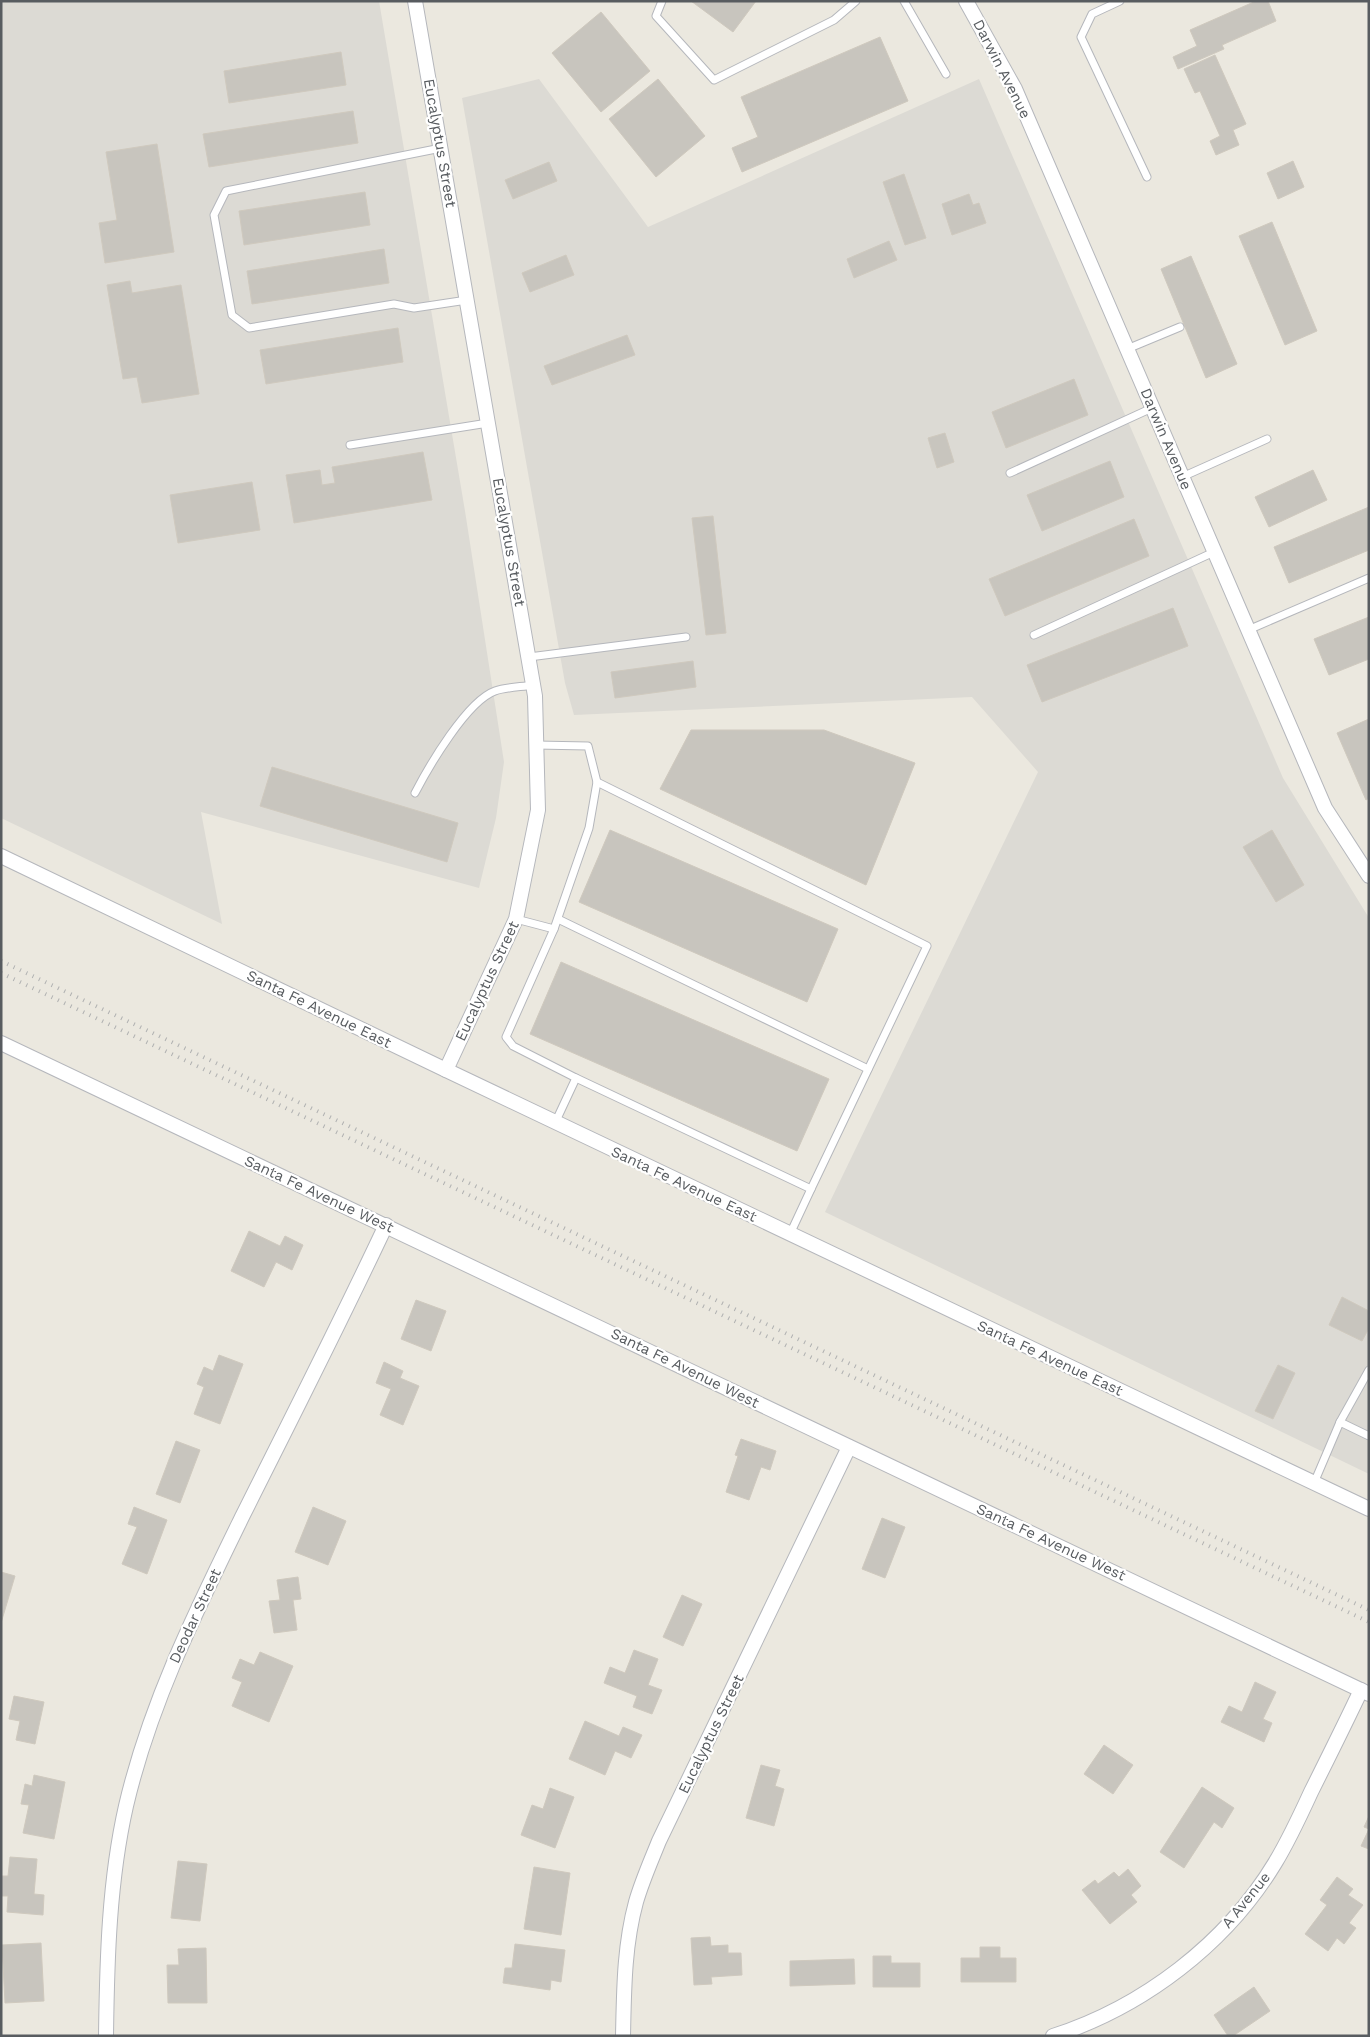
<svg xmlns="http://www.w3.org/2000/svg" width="1370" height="2037" font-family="'Work Sans',sans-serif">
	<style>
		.industrial { fill: #dcdad4 }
		.building { fill: #c8c5be; stroke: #cfc9be }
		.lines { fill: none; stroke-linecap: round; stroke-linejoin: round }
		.lane-casing { stroke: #b5b7bc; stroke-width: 9 }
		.street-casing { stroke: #b5b7bc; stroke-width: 16 }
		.lane { stroke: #fff; stroke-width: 7 }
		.street { stroke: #fff; stroke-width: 14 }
		.rail { stroke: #b0b1b1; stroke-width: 4; stroke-dasharray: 1 6; stroke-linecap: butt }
		.labels { text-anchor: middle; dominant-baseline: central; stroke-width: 4.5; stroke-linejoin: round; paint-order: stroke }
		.street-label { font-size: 15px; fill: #585c60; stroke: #fff }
	</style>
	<rect width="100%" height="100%" fill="#ebe8df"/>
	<g class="industrial">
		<polygon points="1,1 379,1 465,511 504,762 496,818 479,888 201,812 222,924 1,818"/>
		<polygon points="539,79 648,227 979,79 1283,778 1369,918 1369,1474 825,1212 1038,772 972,697 574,715 565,683 462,98"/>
	</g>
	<g class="building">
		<polygon points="691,1 756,1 733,32"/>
		<polygon points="1256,1 1268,1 1276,21 1222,45 1224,49 1178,69 1173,57 1197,46 1190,30"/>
		<polygon points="601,12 650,71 601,112 552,53"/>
		<polygon points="880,37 908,101 742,172 732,148 758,137 741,97"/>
		<polygon points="341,52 346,85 229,103 224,71"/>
		<polygon points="1215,55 1246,124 1233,130 1239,145 1216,155 1210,141 1220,136 1200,91 1195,93 1184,69"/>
		<polygon points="658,79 705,136 656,177 609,119"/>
		<polygon points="353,111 358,143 209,167 203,134"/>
		<polygon points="157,144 174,252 105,263 99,223 117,220 106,152"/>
		<polygon points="1293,161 1304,187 1278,199 1267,173"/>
		<polygon points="549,162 557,181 513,199 505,180"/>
		<polygon points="904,174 926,238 905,245 883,182"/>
		<polygon points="365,192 370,225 244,245 239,211"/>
		<polygon points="969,194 973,205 979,203 986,223 952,235 942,204"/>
		<polygon points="1272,222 1317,331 1285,345 1239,236"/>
		<polygon points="889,241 897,260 854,278 847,259"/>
		<polygon points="384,249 389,283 252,304 247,271"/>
		<polygon points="566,255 574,275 530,292 522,273"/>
		<polygon points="1191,256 1237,364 1206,378 1161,269"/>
		<polygon points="130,281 132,293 181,285 199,394 142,403 137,377 123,379 107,285"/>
		<polygon points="398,328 403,362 266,384 260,350"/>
		<polygon points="627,335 635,355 552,385 544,366"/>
		<polygon points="1074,379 1088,415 1006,448 992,412"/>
		<polygon points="945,433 954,462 937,468 928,438"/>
		<polygon points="423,452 432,500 294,523 286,475 320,470 322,485 335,483 332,467"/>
		<polygon points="1110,461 1124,497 1042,531 1027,495"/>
		<polygon points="1313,470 1327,500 1269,527 1255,497"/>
		<polygon points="252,482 260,530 178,543 170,495"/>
		<polygon points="1369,507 1369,550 1289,583 1274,547"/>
		<polygon points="713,516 726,633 706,635 692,518"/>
		<polygon points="1134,519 1149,556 1005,616 989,579"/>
		<polygon points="1173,608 1188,646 1042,702 1027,665"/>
		<polygon points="1369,617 1369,659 1329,675 1314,639"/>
		<polygon points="693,661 696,687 615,698 611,672"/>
		<polygon points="1369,719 1369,798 1366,800 1337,733"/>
		<polygon points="691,730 824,730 915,763 866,885 660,789"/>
		<polygon points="272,767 458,823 447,862 260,806"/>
		<polygon points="610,830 838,929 807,1002 579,902"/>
		<polygon points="1272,830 1304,885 1276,902 1243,847"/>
		<polygon points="561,962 829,1079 797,1151 530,1034"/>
		<polygon points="249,1231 280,1246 285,1236 303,1245 292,1270 276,1262 264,1287 231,1271"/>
		<polygon points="1342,1297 1369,1311 1369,1328 1362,1341 1329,1325"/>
		<polygon points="416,1300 446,1311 431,1351 401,1339"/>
		<polygon points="219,1355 243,1364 220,1424 194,1414 204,1387 197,1384 204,1367 213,1371"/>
		<polygon points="384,1362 403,1371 400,1378 419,1386 403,1425 380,1415 391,1389 376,1383"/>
		<polygon points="1278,1365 1295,1373 1273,1419 1255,1411"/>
		<polygon points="741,1439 776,1451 770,1470 761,1467 749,1500 726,1492 738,1456 735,1455"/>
		<polygon points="176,1441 200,1450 180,1503 156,1494"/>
		<polygon points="134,1507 167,1520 147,1574 122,1564 137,1527 128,1524"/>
		<polygon points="313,1507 346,1521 328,1565 295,1552"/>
		<polygon points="882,1518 905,1527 885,1578 862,1569"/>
		<polygon points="1,1572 15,1576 1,1623"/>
		<polygon points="298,1577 301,1599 293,1600 297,1630 274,1633 269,1601 280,1600 277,1580"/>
		<polygon points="682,1595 702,1604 683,1646 663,1637"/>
		<polygon points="634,1650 658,1659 648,1685 662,1690 652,1714 633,1707 637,1696 604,1683 610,1667 625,1673"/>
		<polygon points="260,1652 293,1666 269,1722 232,1706 242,1682 232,1678 240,1659 254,1665"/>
		<polygon points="1255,1682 1276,1692 1263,1719 1272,1723 1264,1742 1221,1722 1229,1706 1242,1712"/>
		<polygon points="14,1696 44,1702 35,1744 16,1740 20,1721 9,1719"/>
		<polygon points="585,1721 619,1736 623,1727 642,1735 631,1758 615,1751 605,1775 569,1759"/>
		<polygon points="1104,1745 1133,1765 1113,1794 1084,1774"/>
		<polygon points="761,1765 780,1770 775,1786 784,1789 774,1826 746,1818"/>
		<polygon points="34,1775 65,1782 54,1839 23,1833 29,1805 21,1804 25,1784 32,1786"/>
		<polygon points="1202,1787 1234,1808 1222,1828 1214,1822 1184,1868 1160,1852"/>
		<polygon points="550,1788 574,1797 555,1848 521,1835 532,1805 543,1809"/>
		<polygon points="1369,1816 1369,1849 1361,1846 1369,1829 1364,1827"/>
		<polygon points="10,1857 37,1859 34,1894 44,1895 43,1915 7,1912 8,1896 1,1896 1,1876 8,1876"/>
		<polygon points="178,1861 207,1864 200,1921 171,1918"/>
		<polygon points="534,1867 570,1873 561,1935 524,1929"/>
		<polygon points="1128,1869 1141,1886 1131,1895 1137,1902 1110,1924 1082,1890 1095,1880 1098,1884 1114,1872 1119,1877"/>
		<polygon points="1337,1877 1353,1889 1348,1895 1363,1905 1349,1923 1356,1928 1344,1944 1337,1938 1328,1951 1305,1934 1327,1905 1320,1900"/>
		<polygon points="710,1937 711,1946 728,1945 728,1953 741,1953 742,1975 711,1977 712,1984 694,1985 691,1938"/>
		<polygon points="41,1943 44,2001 5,2003 2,1945"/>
		<polygon points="515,1944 565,1950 561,1982 551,1980 550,1990 503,1983 505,1968 512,1968"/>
		<polygon points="980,1947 1000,1947 1000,1958 1016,1958 1016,1982 961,1982 961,1958 980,1958"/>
		<polygon points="206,1948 207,2003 168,2003 167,1965 179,1965 178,1949"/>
		<polygon points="873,1956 891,1956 891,1963 920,1963 920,1987 873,1987"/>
		<polygon points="854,1959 855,1984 790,1986 790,1961"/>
		<polygon points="1254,1987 1270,2011 1233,2036 1228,2036 1214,2015"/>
	</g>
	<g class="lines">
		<defs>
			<g id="lane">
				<polyline points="662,1 656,16 714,80 834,20 856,1"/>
				<polyline points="904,1 946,74"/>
				<polyline points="1120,1 1092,14 1081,37 1147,177"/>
				<polyline points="441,148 226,191 214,215 232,315 249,328 394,304 414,308 467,300"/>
				<polyline points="1127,349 1180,327"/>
				<polyline points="350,445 488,423"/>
				<polyline points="1010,473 1152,408"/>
				<polyline points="1182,477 1267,439"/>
				<polyline points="1248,630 1369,578"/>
				<polyline points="1034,635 1214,552"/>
				<polyline points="529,657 686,637"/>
				<polyline points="597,782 927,946 811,1189"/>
				<path d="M415,793c14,-27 52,-92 80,-102 12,-4 26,-4 38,-6"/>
				<polyline points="516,919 554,929 589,828 597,782 588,746 536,745"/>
				<polyline points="558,919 868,1069"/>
				<polyline points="554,929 506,1037 513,1046 576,1078"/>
				<polyline points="555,1123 576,1078 811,1189 790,1234"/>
				<polyline points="1340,1422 1369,1370"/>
				<polyline points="1314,1483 1340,1422 1369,1436"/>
			</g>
			<g id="street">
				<polyline points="415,1 535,696 538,810 516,919 446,1070"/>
				<polyline points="966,1 1015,89 1325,808 1369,876"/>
				<polyline points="1,856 446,1070 1369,1509"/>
				<polyline points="1,1043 1369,1694"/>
				<path d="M106,2036c1,-77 3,-155 20,-230 24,-103 71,-197 117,-291 48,-96 97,-192 143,-290"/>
				<path d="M623,2036c1,-45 1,-90 13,-134 6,-21 15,-41 23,-61l190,-394"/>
				<path d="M1053,2036c90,-29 173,-92 222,-173 14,-23 25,-47 36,-71 17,-34 34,-68 50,-102"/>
			</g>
		</defs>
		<use href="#lane" class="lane-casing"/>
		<use href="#street" class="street-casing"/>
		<use href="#lane" class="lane"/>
		<use href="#street" class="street"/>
		<g class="rail">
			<polyline points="1,961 1369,1610"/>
			<polyline points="1,973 1369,1622"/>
		</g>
	</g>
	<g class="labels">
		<g class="street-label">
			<text transform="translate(1002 69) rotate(63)">Darwin Avenue</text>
			<text transform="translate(440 143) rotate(80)">Eucalyptus Street</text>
			<text transform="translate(1166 439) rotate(67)">Darwin Avenue</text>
			<text transform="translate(509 542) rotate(80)">Eucalyptus Street</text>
			<text transform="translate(487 981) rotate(-65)">Eucalyptus Street</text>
			<text transform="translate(319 1009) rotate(26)">Santa Fe Avenue East</text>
			<text transform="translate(684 1184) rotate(25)">Santa Fe Avenue East</text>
			<text transform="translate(319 1194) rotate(25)">Santa Fe Avenue West</text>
			<text transform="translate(1050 1358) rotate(25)">Santa Fe Avenue East</text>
			<text transform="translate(685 1368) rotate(26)">Santa Fe Avenue West</text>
			<text transform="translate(1051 1542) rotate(25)">Santa Fe Avenue West</text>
			<text transform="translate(195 1616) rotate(-65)">Deodar Street</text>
			<text transform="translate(711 1734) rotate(-64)">Eucalyptus Street</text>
			<text transform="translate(1246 1900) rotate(-51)">A Avenue</text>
		</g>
	</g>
	<rect width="1370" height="2037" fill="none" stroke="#585c60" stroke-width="5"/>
</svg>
